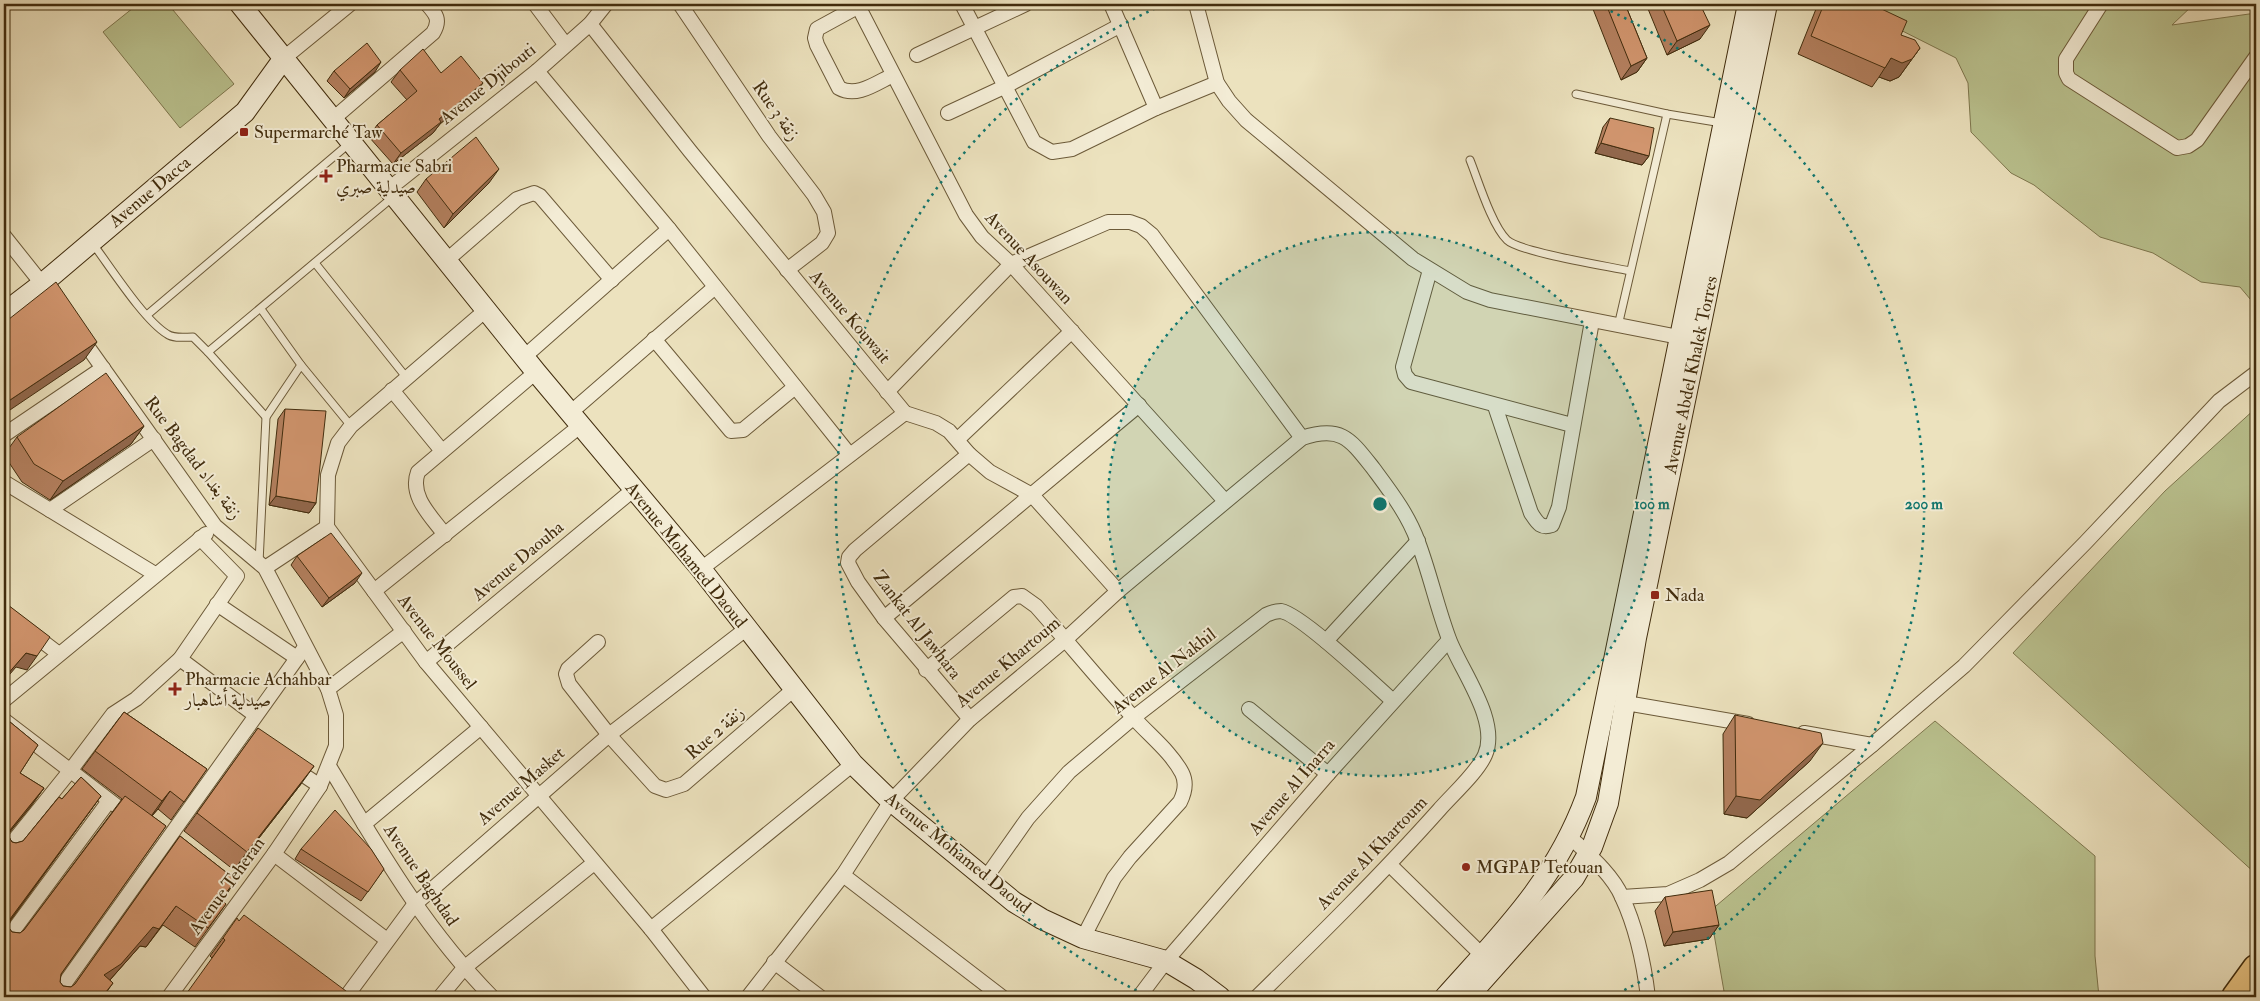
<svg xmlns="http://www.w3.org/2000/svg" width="2260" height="1001" font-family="'IM FELL Double Pica',Amiri,serif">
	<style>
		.green { fill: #bac28f; stroke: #7e774e }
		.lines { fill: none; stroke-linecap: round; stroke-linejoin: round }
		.lane-casing { stroke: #6c5a39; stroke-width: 9 }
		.street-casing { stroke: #6c5a39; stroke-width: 16 }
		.secondary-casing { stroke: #412c0d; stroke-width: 22 }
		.highway-casing { stroke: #412c0d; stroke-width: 29 }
		.lane { stroke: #f3ecd5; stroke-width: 7 }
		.street { stroke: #f3ecd5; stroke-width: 14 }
		.secondary { stroke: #f3ecd5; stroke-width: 20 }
		.highway { stroke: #e6c17f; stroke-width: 26 }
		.wall { fill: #b4805f; stroke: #412c0d }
		.shaded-wall { fill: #92684d; stroke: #412c0d }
		.building { fill: #d1956e; stroke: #412c0d }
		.ring { fill: none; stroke: #0f766e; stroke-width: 2.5; stroke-dasharray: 2.5 5 }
		.poi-dot { fill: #8f2418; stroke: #f3ecd5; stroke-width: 2 }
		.labels { text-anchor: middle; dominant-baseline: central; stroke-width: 4; stroke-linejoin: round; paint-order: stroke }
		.street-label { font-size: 18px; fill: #412c0d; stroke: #f3ecd5 }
		.poi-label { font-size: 18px; fill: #412c0d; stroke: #f3ecd5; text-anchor: start }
		.centre { fill: #0f766e; stroke: #f3ecd5; stroke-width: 2.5 }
		.ring-label { font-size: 15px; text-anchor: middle; font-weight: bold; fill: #0f766e; stroke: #f3ecd5; stroke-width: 4; stroke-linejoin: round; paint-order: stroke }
	</style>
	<rect width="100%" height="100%" fill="#ece2be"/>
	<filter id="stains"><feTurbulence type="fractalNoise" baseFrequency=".004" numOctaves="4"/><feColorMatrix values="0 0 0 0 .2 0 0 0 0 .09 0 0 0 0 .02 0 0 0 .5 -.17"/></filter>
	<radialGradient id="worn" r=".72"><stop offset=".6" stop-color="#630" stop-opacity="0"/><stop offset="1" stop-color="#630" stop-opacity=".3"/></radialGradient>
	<g class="green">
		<polygon points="138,4 168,4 234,84 180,128 103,32"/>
		<polygon points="1849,4 2194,4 2172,25 2256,13 2256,306 2240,287 2201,282 2153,253 2100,237 2034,185 2011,173 1971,132 1968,83 1956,58"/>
		<polygon points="2256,408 2256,874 2013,653 2165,491"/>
		<polygon points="1935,721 2095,856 2095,956 2099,997 1725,997 1710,911"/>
	</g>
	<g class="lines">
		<defs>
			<g id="lane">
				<polyline points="1576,94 1667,114 1722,123"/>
				<path d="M1470,160c8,20 22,66 37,80 12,12 100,26 123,31"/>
				<path d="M93,244c18,24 51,76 74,90 7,5 18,3 26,3l15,15"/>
				<polyline points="315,263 406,377"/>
				<polyline points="261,309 301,365"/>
				<polyline points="147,315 351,142"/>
				<polyline points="1618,326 1667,114"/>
				<polyline points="351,426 301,365 266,417 208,352 393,197"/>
				<polyline points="259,563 266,417"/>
			</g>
			<g id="street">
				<polyline points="535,4 565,44"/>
				<polyline points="680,4 769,136 814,195 824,212 828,233 822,243 787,270"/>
				<polyline points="857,4 966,215 982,237 1011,264 1225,501"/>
				<polyline points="962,4 1034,142 1052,152 1072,149 1156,108 1217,83"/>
				<polyline points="1111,4 1156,108"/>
				<polyline points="1196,4 1217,83 1229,101 1246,120 1413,259 1467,292 1490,300 1689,339"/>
				<polyline points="2101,4 2066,59 2066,73 2069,79 2177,148 2188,146 2197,140 2256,57"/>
				<path d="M859,6l-42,23 -2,9 2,7 22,43c18,10 37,-5 54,-13"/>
				<polyline points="590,24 690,151 905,413 936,423 949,431 969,454 990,472 1032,495 1118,591"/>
				<polyline points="917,55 1026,4"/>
				<polyline points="284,58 350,4"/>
				<polyline points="537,71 669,229 849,454"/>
				<polyline points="948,113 1004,87 1121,25"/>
				<path d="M333,119l100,-86c8,-13 3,-19 -6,-29"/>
				<polyline points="390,188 537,71 590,24 606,4"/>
				<polyline points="4,236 47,290"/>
				<polyline points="447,260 517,199 534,193 540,196 612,280"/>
				<polyline points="1430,270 1403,367 1405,375 1411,382 1572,425"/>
				<polyline points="486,310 351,426 338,443 328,475 327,527 426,662 651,929 704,997"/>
				<polyline points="80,336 215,526 265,568 328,689 336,715 336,746 320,786 274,854 169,997"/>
				<polyline points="654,339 731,431 743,430 795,387"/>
				<polyline points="524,357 669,229"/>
				<polyline points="392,390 442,451"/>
				<polyline points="887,392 1011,264 1108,222 1130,222 1141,226 1152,235 1302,438"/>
				<path d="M1495,406l36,107c6,9 9,16 21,12l7,-18 33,-186"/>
				<polyline points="570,413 715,287"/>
				<polyline points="4,435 103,368"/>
				<polyline points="958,439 1072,331"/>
				<polyline points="969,454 855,550 849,557 848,563 858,582 884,618 970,719"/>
				<polyline points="4,482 155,574"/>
				<polyline points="50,510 154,439"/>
				<path d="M445,535c-14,-19 -36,-39 -27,-63l118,-100"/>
				<polyline points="265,568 327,527"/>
				<polyline points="701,569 905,413"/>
				<polyline points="374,591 580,426"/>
				<polyline points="217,604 297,658"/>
				<polyline points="4,612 59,654"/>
				<polyline points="884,618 1139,405"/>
				<polyline points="1326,641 1418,541"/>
				<polyline points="598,642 568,669 566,674 569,684 609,735 655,786 666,790 684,784 793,690"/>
				<polyline points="180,659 255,715"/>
				<polyline points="426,662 633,490"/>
				<path d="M926,670l88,-73 8,-1 14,10c33,37 64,76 98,112 15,17 37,34 48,55 5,10 3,19 -2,29l-50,55 -16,21 -31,60"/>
				<polyline points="328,689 404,631"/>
				<polyline points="4,700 206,534"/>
				<polyline points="1626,703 1748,724"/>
				<polyline points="1249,709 1328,774"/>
				<polyline points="4,720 131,817"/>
				<polyline points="1804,733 1872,745"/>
				<polyline points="290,766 320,786"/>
				<path d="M329,766c50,83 95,162 163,231"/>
				<polyline points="364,824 481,727"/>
				<path d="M1570,837c18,17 42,37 52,60 15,32 22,67 26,100"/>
				<polyline points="4,853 70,771 113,714 136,699 180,659 237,576 200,538"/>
				<polyline points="274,854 387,940"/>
				<polyline points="1390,865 1482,955"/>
				<polyline points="843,875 1002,997"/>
				<path d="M985,879l43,-61 41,-46 64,-54 133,-103c4,-2 9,-4 15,-4 21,4 93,73 112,90"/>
				<polyline points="1622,897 1668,894 1700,880 1729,863 1872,745 1964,666 2086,542 2219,401 2256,373"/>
				<polyline points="651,929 853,764"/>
				<polyline points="4,943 109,801"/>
				<polyline points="774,962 820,997"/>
				<polyline points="55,997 305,647"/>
				<polyline points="346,997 414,905 609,735 746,629"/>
				<polyline points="440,997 464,968 594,863"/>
				<path d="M748,997l95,-122 48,-74 79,-82 96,-80 52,-48 184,-153c39,-13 48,1 71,30 17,23 35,46 45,74 12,32 19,65 31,97 12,32 51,82 36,116 -8,18 -33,40 -46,55 -58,65 -120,126 -182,187"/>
				<polyline points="1139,997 1166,961 1328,774 1449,640"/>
			</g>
			<g id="secondary">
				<polyline points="240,4 536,372 701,569 853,764 891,801 1014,902 1042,919 1083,938 1166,961 1196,979 1220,997"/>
				<polyline points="4,313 42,284 245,112 284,58"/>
				<path d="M1445,997c58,-65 110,-116 141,-200l162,-793"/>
				<polyline points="1468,997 1574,878 1592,847 1608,803 1636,638 1767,4"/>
			</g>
			<polyline id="highway" points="2235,997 2256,968"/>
		</defs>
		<use href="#lane" class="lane-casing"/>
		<use href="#street" class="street-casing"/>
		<use href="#secondary" class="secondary-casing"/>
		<use href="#highway" class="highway-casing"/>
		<use href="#lane" class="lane"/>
		<use href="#street" class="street"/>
		<use href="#secondary" class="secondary"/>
		<use href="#highway" class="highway"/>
	</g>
	<g class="wall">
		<polygon points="1591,4 1625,4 1647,58 1637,72 1621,80"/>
		<polygon points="1646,4 1700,4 1700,39 1667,55"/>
		<polygon points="1818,4 1871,4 1901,35 1920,48 1899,77 1890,81 1879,77 1872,87 1798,54"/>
		<polygon points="400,70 441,73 475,94 440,124 433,133 393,164 369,137 377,125 407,100 391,82"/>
		<polygon points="334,71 375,72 344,98 327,81"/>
		<polygon points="1610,118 1649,156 1642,165 1595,153 1603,127"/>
		<polygon points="426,179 489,183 444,228 417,192"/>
		<polygon points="285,409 316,503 309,513 269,505 278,419"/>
		<polygon points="144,426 131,444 50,500 22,482 4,455 17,437"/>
		<polygon points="297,556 355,583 322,607 291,565"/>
		<polygon points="124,712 207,769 171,820 158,809 152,816 166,826 61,974 60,982 63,986 71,987 75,984 180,836 236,880 222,900 226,904 195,947 163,925 146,947 140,946 110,980 113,983 103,997 4,997 4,717 38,745 20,773 44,788 31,806 9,833 9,837 12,842 16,843 23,841 59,797 62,799 81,777 101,796 10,921 9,928 12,932 20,933 24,930 122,799 82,769"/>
		<polygon points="1735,715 1810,761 1747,818 1724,814 1723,734"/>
		<polygon points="258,728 301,784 234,870 184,831"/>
		<polygon points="301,849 384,869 361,901 295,859"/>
		<polygon points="1665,897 1719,925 1709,939 1664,946 1655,911"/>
		<polygon points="239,921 212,958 210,956 223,938"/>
	</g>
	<g class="shaded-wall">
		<polygon points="1710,25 1700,39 1667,55 1677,41"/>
		<polygon points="1920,48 1899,77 1890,81 1879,77 1891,58"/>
		<polygon points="1647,58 1637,72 1621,80 1631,66"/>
		<polygon points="381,62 375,72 344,98 350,89"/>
		<polygon points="483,83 475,94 440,124 433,133 393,164 401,153 439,119"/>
		<polygon points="1601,143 1649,156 1642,165 1595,153"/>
		<polygon points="499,169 489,183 444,228 453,214"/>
		<polygon points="97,342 84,360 4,414 4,404"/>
		<polygon points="144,426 131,444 50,500 63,481"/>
		<polygon points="276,496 316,503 309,513 269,505"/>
		<polygon points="362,573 355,583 322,607 329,598"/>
		<polygon points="26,653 37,656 27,670 16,667 4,681 4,680 6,676"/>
		<polygon points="1823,743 1810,761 1747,818 1724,814 1736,796"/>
		<polygon points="314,766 301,784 234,870 247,852"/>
		<polygon points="44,788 31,806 4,839 10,830"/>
		<polygon points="170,791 158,809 149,819 162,801"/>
		<polygon points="101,796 88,814 4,929 10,919"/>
		<polygon points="236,880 224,898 209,917 221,899"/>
		<polygon points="176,906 146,947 140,946 108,982 104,975 153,927"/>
		<polygon points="1719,925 1709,939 1664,946 1673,932"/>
	</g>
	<g class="building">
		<polygon points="1606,4 1625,4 1647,58 1631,66"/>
		<polygon points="1661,4 1700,4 1710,25 1677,41"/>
		<polygon points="1824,4 1871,4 1907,21 1901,35 1915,40 1920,48 1912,59 1902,63 1891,58 1885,68 1811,36"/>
		<polygon points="367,43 381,62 350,89 334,71"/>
		<polygon points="423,49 441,73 461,56 483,83 439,119 441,122 401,153 377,125 417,91 400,70"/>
		<polygon points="1610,118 1654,128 1649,156 1601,143"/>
		<polygon points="476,137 499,169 453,214 426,179"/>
		<polygon points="56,282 97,342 4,404 4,323"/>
		<polygon points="106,373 144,426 63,481 34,464 17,437"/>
		<polygon points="285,409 326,411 316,503 276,496"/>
		<polygon points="331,533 362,573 329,598 297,556"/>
		<polygon points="4,598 8,605 50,637 37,656 26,653 6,676 4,675"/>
		<polygon points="124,712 207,769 184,802 170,791 162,801 95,751"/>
		<polygon points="1735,715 1821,733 1823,743 1760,800 1736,796"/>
		<polygon points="4,717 38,745 20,773 44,788 10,830 9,837 12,842 16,843 23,841 59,797 62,799 81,777 101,796 10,919 9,928 12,932 20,933 24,930 125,796 166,826 61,974 60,982 63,986 71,987 75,984 180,836 236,880 221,899 226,904 208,928 176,906 159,929 153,927 121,964 104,975 113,983 102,997 4,997"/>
		<polygon points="258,728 314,766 247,852 197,813"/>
		<polygon points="335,810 371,849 384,869 368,892 301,849"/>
		<polygon points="1712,890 1719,925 1673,932 1665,897"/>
		<polygon points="244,915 354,997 184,997 225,940 223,938 237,918 239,921"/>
	</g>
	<circle cx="1380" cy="504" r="272" fill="#0f766e" fill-opacity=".12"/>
	<g class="ring">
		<circle cx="1380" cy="504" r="272"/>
		<path d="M1150 997A544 544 0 0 1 1163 5M1597 5A544 544 0 0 1 1610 997"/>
	</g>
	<g class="poi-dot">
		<rect x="239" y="127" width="10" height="10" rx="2.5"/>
		<path d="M323.5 168.5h5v5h5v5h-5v5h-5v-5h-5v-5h5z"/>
		<rect x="1650" y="590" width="10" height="10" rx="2.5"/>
		<path d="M172.5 681.5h5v5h5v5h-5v5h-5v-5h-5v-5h5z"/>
		<circle cx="1466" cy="867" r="5"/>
	</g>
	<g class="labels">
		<g class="street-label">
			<text transform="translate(488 84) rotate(-39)">Avenue Djibouti</text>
			<text transform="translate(776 111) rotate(55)">Rue 3 زنقة</text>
			<text transform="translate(150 192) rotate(-40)">Avenue Dacca</text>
			<text transform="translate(1029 258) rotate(47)">Avenue Asouwan</text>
			<text transform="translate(850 317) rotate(50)">Avenue Kouwait</text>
			<text transform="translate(1691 375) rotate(-78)">Avenue Abdel Khalek Torres</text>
			<text transform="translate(193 458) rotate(53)">Rue Bagdad زنقة بغداد</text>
			<text transform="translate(686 555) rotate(51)">Avenue Mohamed Daoud</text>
			<text transform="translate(518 561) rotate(-40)">Avenue Daouha</text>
			<text transform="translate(917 625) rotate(52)">Zankat Al Jawhara</text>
			<text transform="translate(437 642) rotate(52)">Avenue Moussel</text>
			<text transform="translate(1008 662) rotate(-40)">Avenue Khartoum</text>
			<text transform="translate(1164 671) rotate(-38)">Avenue Al Nakhil</text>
			<text transform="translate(715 733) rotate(-41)">Rue 2 زنقة</text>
			<text transform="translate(521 786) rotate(-41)">Avenue Masket</text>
			<text transform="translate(1292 787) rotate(-49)">Avenue Al Inarra</text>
			<text transform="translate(958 853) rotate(39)">Avenue Mohamed Daoud</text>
			<text transform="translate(1372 853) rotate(-46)">Avenue Al Khartoum</text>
			<text transform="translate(421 875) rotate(56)">Avenue Baghdad</text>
			<text transform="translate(227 886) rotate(-54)">Avenue Teheran</text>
		</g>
		<g class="poi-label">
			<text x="254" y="132">Supermarché Taw</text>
			<text x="336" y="166">Pharmacie Sabri<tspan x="336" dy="21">صيدلية صبري</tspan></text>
			<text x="1665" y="595">Nada</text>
			<text x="185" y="679">Pharmacie Achahbar<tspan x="185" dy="21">صيدلية أشاهبار</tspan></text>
			<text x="1476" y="867">MGPAP Tetouan</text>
		</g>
	</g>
	<circle cx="1380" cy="504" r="8" class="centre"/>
	<g class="ring-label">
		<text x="1652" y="509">100 m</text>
		<text x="1924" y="509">200 m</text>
	</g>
	<rect width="2260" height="1001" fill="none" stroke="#ece2be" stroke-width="20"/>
	<rect x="5" y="5" width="2250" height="991" fill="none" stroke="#412c0d" stroke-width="2.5"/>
	<rect x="10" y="10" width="2240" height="981" fill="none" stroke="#412c0d"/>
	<rect width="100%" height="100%" filter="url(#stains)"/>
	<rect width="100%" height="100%" fill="url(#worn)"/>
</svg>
